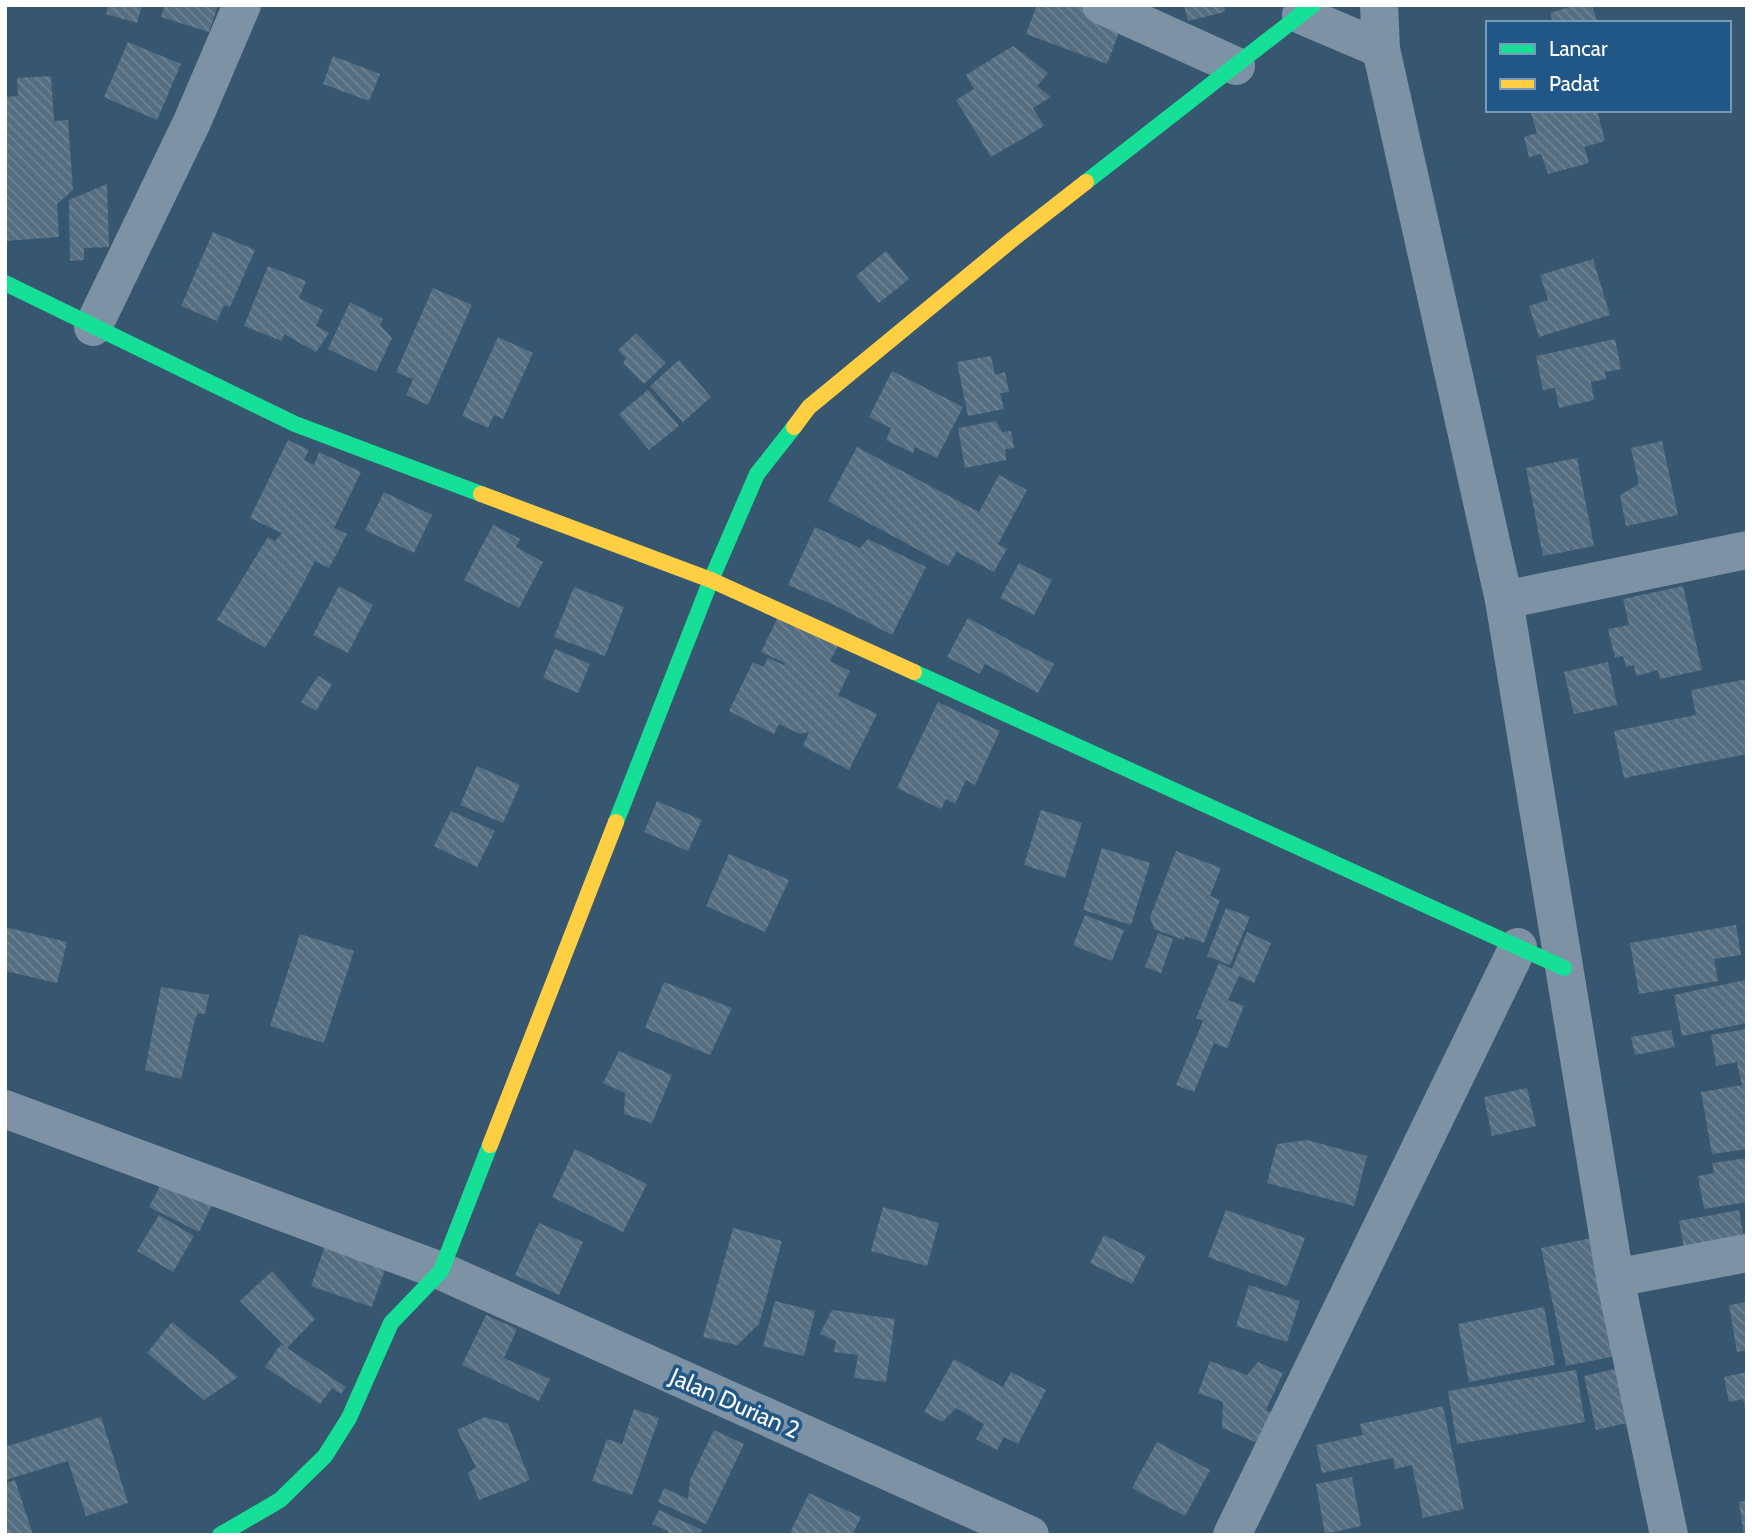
<svg xmlns="http://www.w3.org/2000/svg" width="1752" height="1540" font-family="Cabin,sans-serif">
	<style>
		.building { fill: url(#building-back-hatch) }
		.lines { fill: none; stroke-linecap: round; stroke-linejoin: round }
		.street { stroke: #7e92a5; stroke-width: 38 }
		.fast { stroke: #16e098; stroke-width: 16 }
		.slow { stroke: #ffcf43; stroke-width: 16 }
		.labels { text-anchor: middle; dominant-baseline: central; stroke-width: 7; stroke-linejoin: round; paint-order: stroke }
		.street-label { font-size: 24px; fill: #fff; stroke: #205787 }
	</style>
	<defs>
		<pattern id="building-back-hatch" width="6" height="6" patternUnits="userSpaceOnUse" patternTransform="scale(1.75)"><rect width="6" height="6" fill="#556e82"/><path d="M-1 5l2 2M0 0l6 6M5-1l2 2" fill="none" stroke="#6e8495"/></pattern>
	</defs>
	<rect width="100%" height="100%" fill="#375670"/>
	<g class="building">
		<polygon points="109,5 142,5 137,23 106,14"/>
		<polygon points="165,5 218,5 209,32 161,17"/>
		<polygon points="1037,5 1088,5 1124,19 1107,64 1026,34"/>
		<polygon points="1184,5 1224,5 1225,12 1188,21"/>
		<polygon points="1575,5 1592,5 1598,23 1553,23 1550,13"/>
		<polygon points="128,42 181,64 157,120 104,97"/>
		<polygon points="1013,46 1048,73 1037,86 1051,97 1033,108 1044,126 991,157 956,100 974,89 966,75"/>
		<polygon points="333,56 380,74 369,101 323,84"/>
		<polygon points="51,76 54,121 68,120 73,190 57,204 59,237 5,241 5,97 18,96 17,78"/>
		<polygon points="1540,110 1597,110 1605,141 1584,147 1589,163 1548,174 1541,154 1529,157 1524,137 1537,133 1531,113"/>
		<polygon points="107,184 109,247 84,248 84,260 70,261 69,200"/>
		<polygon points="213,232 255,250 230,307 224,305 217,321 181,306"/>
		<polygon points="886,251 909,279 879,303 856,276"/>
		<polygon points="1593,259 1610,315 1539,337 1529,306 1548,300 1540,275"/>
		<polygon points="268,266 306,281 299,298 323,310 316,326 329,333 316,352 284,334 282,341 244,326"/>
		<polygon points="433,288 472,305 428,405 406,395 413,379 396,372"/>
		<polygon points="350,302 383,319 380,325 392,338 376,372 328,349"/>
		<polygon points="636,333 666,363 644,384 623,363 626,358 618,350"/>
		<polygon points="498,337 533,353 503,419 494,415 488,428 462,416"/>
		<polygon points="1615,339 1621,369 1605,372 1606,379 1591,382 1594,400 1559,408 1555,388 1543,390 1536,356"/>
		<polygon points="991,356 995,375 1005,372 1009,392 1000,393 1004,409 968,416 957,362"/>
		<polygon points="679,360 711,397 683,422 650,386"/>
		<polygon points="892,371 963,407 937,458 915,447 913,453 886,440 891,428 869,417"/>
		<polygon points="648,390 679,426 649,450 619,414"/>
		<polygon points="996,421 1002,432 1011,431 1014,448 1005,449 1006,460 965,468 958,428"/>
		<polygon points="288,440 309,450 304,460 314,465 319,452 361,472 334,528 347,534 329,568 315,561 296,597 265,648 217,620 268,537 275,541 282,533 250,518"/>
		<polygon points="1662,441 1678,515 1626,526 1620,495 1639,484 1631,448"/>
		<polygon points="857,447 979,512 999,475 1027,490 998,544 1007,549 994,572 957,552 948,566 828,501"/>
		<polygon points="1577,458 1594,546 1543,556 1526,468"/>
		<polygon points="384,492 432,515 414,553 365,530"/>
		<polygon points="493,525 520,539 516,547 543,562 519,608 464,580"/>
		<polygon points="815,527 860,548 868,539 926,567 892,635 834,605 788,585"/>
		<polygon points="1019,563 1052,580 1034,615 1000,598"/>
		<polygon points="339,586 373,605 348,653 313,635"/>
		<polygon points="1683,586 1702,670 1660,679 1658,670 1636,676 1634,665 1626,667 1623,656 1615,658 1608,629 1629,625 1623,599"/>
		<polygon points="574,587 624,607 605,656 554,637"/>
		<polygon points="778,617 838,646 830,661 850,671 838,695 877,714 849,770 803,746 809,732 800,734 779,724 774,734 729,711 753,662 763,667 768,658 784,665 785,663 761,652"/>
		<polygon points="968,618 1054,664 1038,693 985,664 980,674 947,657"/>
		<polygon points="555,649 590,664 578,693 543,678"/>
		<polygon points="1608,662 1617,705 1574,714 1564,672"/>
		<polygon points="318,676 332,684 316,711 301,702"/>
		<polygon points="1747,679 1747,754 1624,778 1614,731 1696,715 1691,690"/>
		<polygon points="938,702 1000,731 975,785 966,780 955,804 946,799 941,809 897,788"/>
		<polygon points="477,766 520,785 503,823 460,805"/>
		<polygon points="657,801 702,820 688,851 644,832"/>
		<polygon points="1041,810 1082,823 1065,878 1024,865"/>
		<polygon points="451,811 495,831 477,867 434,846"/>
		<polygon points="1102,848 1150,863 1131,925 1083,910"/>
		<polygon points="1176,851 1221,868 1210,896 1220,900 1204,943 1185,936 1184,940 1154,929 1150,917"/>
		<polygon points="729,854 789,880 765,932 706,906"/>
		<polygon points="1226,908 1250,917 1230,965 1207,956"/>
		<polygon points="1085,915 1124,930 1112,961 1073,945"/>
		<polygon points="1736,925 1741,955 1714,959 1718,981 1639,994 1630,943"/>
		<polygon points="5,927 67,942 57,983 5,971"/>
		<polygon points="1247,932 1271,943 1254,983 1239,976 1228,1000 1244,1006 1227,1048 1214,1043 1194,1092 1176,1085 1203,1021 1196,1018 1219,963 1232,969"/>
		<polygon points="1158,933 1173,939 1161,973 1145,967"/>
		<polygon points="300,934 354,951 324,1043 270,1026"/>
		<polygon points="1745,980 1747,987 1747,1023 1682,1036 1674,995"/>
		<polygon points="664,982 732,1008 710,1055 645,1028"/>
		<polygon points="161,987 209,995 205,1014 198,1013 195,1019 181,1079 145,1070"/>
		<polygon points="1747,1029 1747,1149 1712,1154 1701,1092 1742,1085 1737,1062 1716,1066 1711,1035"/>
		<polygon points="1671,1030 1675,1047 1635,1055 1631,1037"/>
		<polygon points="619,1051 672,1075 652,1123 624,1114 625,1093 603,1083"/>
		<polygon points="1527,1088 1536,1126 1492,1136 1484,1097"/>
		<polygon points="1307,1140 1367,1156 1354,1206 1267,1183 1277,1144"/>
		<polygon points="575,1149 647,1184 623,1232 552,1197"/>
		<polygon points="1747,1158 1747,1202 1704,1209 1698,1176 1714,1173 1712,1163"/>
		<polygon points="167,1173 216,1197 199,1232 149,1207"/>
		<polygon points="883,1207 939,1223 927,1266 871,1251"/>
		<polygon points="1226,1210 1305,1238 1287,1286 1208,1257"/>
		<polygon points="1739,1210 1745,1243 1685,1254 1679,1221"/>
		<polygon points="159,1215 194,1236 173,1272 137,1251"/>
		<polygon points="539,1223 583,1242 559,1295 515,1275"/>
		<polygon points="733,1228 782,1241 759,1324 737,1345 703,1337"/>
		<polygon points="1104,1235 1146,1256 1132,1284 1090,1263"/>
		<polygon points="1592,1238 1616,1356 1566,1366 1541,1248"/>
		<polygon points="326,1243 387,1264 372,1307 311,1286"/>
		<polygon points="272,1271 315,1319 287,1348 240,1301"/>
		<polygon points="1249,1285 1300,1301 1287,1342 1236,1326"/>
		<polygon points="775,1301 815,1311 804,1356 763,1346"/>
		<polygon points="1747,1302 1747,1350 1737,1352 1729,1305"/>
		<polygon points="1544,1307 1555,1365 1469,1382 1458,1324"/>
		<polygon points="832,1310 895,1319 886,1382 854,1378 858,1355 834,1352 836,1341 820,1334"/>
		<polygon points="486,1315 517,1329 504,1358 550,1379 539,1401 462,1365"/>
		<polygon points="172,1322 238,1377 204,1400 147,1353"/>
		<polygon points="281,1344 346,1387 341,1394 332,1388 320,1404 265,1367"/>
		<polygon points="954,1359 1003,1387 1011,1372 1046,1390 1018,1444 1004,1437 997,1450 976,1439 984,1424 956,1408 942,1422 924,1412"/>
		<polygon points="1210,1361 1247,1375 1258,1362 1283,1373 1266,1410 1274,1413 1260,1444 1222,1428 1223,1402 1198,1393"/>
		<polygon points="1624,1367 1636,1421 1596,1430 1584,1376"/>
		<polygon points="1576,1370 1585,1422 1457,1444 1448,1391"/>
		<polygon points="1747,1372 1747,1413 1746,1413 1743,1399 1729,1402 1724,1377"/>
		<polygon points="1443,1406 1464,1509 1423,1518 1412,1465 1395,1469 1393,1458 1322,1473 1316,1445 1363,1435 1360,1424"/>
		<polygon points="634,1409 659,1418 632,1495 592,1481 607,1439 622,1444"/>
		<polygon points="101,1417 128,1503 86,1516 68,1461 5,1480 5,1447"/>
		<polygon points="485,1417 508,1424 530,1480 479,1500 468,1473 476,1467 457,1430"/>
		<polygon points="714,1430 744,1444 706,1524 658,1502 664,1488 688,1499 690,1480"/>
		<polygon points="1157,1442 1210,1470 1185,1516 1132,1488"/>
		<polygon points="1352,1477 1361,1526 1325,1534 1316,1484"/>
		<polygon points="15,1480 33,1535 5,1535 5,1483"/>
		<polygon points="809,1493 861,1517 852,1535 790,1533"/>
		<polygon points="1747,1501 1747,1535 1744,1535 1739,1502"/>
		<polygon points="659,1510 702,1530 700,1535 666,1535 668,1531 652,1524"/>
	</g>
	<g class="lines">
		<g class="street">
			<polyline points="1101,5 1236,66"/>
			<polyline points="1379,5 1381,49 1504,600 1615,1278 1669,1535"/>
			<polyline points="1301,15 1381,49"/>
			<polyline points="93,327 192,122 242,5"/>
			<polyline points="1504,600 1747,550"/>
			<polyline points="5,1109 441,1271 1030,1535"/>
			<polyline points="1615,1278 1747,1253"/>
			<polyline points="1232,1535 1518,947"/>
		</g>
		<g class="fast">
			<polyline points="1086,182 1313,5"/>
			<polyline points="5,283 295,424 481,494"/>
			<polyline points="914,672 1564,968"/>
			<polyline points="616,822 711,580 757,474 794,427"/>
			<polyline points="220,1535 280,1500 325,1456 349,1418 391,1323 441,1271 490,1145"/>
		</g>
		<g class="slow">
			<polyline points="794,427 809,407 1013,239 1086,182"/>
			<polyline points="481,494 711,580 914,672"/>
			<polyline points="490,1145 616,822"/>
		</g>
	</g>
	<g class="labels">
		<g class="street-label">
			<text transform="translate(735 1403) rotate(24)">Jalan Durian 2</text>
		</g>
	</g>
	<rect width="1752" height="1540" fill="none" stroke="#ffffff" stroke-width="14"/>
	<rect x="1486" y="21" width="245" height="91" fill="#205787" stroke="#799ab7" stroke-width="2"/>
	<rect x="1500" y="44" width="35" height="10" fill="#16e098" stroke="#799ab7" stroke-width="2"/>
	<text x="1549" y="56" font-size="21" fill="#ffffff">Lancar</text>
	<rect x="1500" y="79" width="35" height="10" fill="#ffcf43" stroke="#799ab7" stroke-width="2"/>
	<text x="1549" y="91" font-size="21" fill="#ffffff">Padat</text>
</svg>
